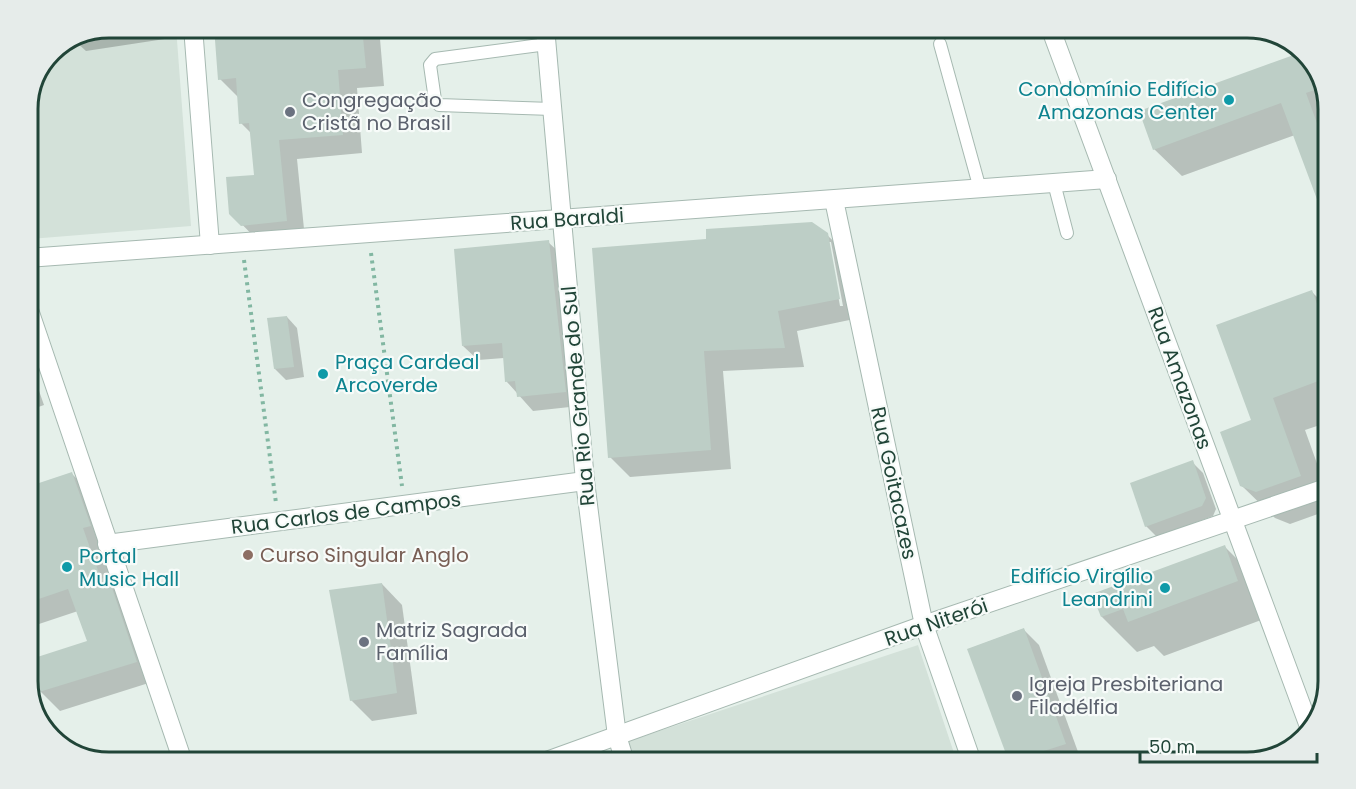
<svg xmlns="http://www.w3.org/2000/svg" width="1356" height="789" font-family="Poppins,sans-serif">
	<style>
		.built { fill: #d3e1d9 }
		.shadow { fill: #0003; fill-rule: evenodd }
		.building { fill: #bdcec6 }
		.lines { fill: none; stroke-linecap: round; stroke-linejoin: round }
		.service-casing { stroke: #a6b9b1; stroke-width: 14 }
		.pedestrian-casing { stroke: #a6b9b1; stroke-width: 20 }
		.minor-casing { stroke: #a6b9b1; stroke-width: 20 }
		.tertiary-casing { stroke: #a6b9b1; stroke-width: 20 }
		.path { stroke: #82b7a2; stroke-width: 4; stroke-dasharray: 3 4.5; stroke-linecap: butt }
		.service { stroke: #fff; stroke-width: 12 }
		.pedestrian { stroke: #fff; stroke-width: 18 }
		.minor { stroke: #fff; stroke-width: 18 }
		.tertiary { stroke: #fff; stroke-width: 18 }
		.culture-dot { fill: #0f9aa8; stroke: #f7fbf9; stroke-width: 2 }
		.worship-dot { fill: #6b7280; stroke: #f7fbf9; stroke-width: 2 }
		.education-dot { fill: #8d6e63; stroke: #f7fbf9; stroke-width: 2 }
		.labels { text-anchor: middle; dominant-baseline: central; stroke-width: 4.5; stroke-linejoin: round; paint-order: stroke }
		.culture-label { font-size: 20px; fill: #0d838f; stroke: #f7fbf9; text-anchor: end }
		.worship-label { font-size: 20px; fill: #5b616d; stroke: #f7fbf9; text-anchor: start }
		.street-label { font-size: 20px; fill: #214538; stroke: #f7fbf9 }
		.education-label { font-size: 20px; fill: #785e54; stroke: #f7fbf9; text-anchor: start }
		.rim { fill: none; stroke: #214538; stroke-width: 3 }
	</style>
	<rect width="100%" height="100%" fill="#e5f0ea"/>
	<g class="built">
		<polygon points="109,27 176,27 191,226 30,239 27,230 27,104 51,51"/>
		<polygon points="918,645 957,762 633,762 626,742"/>
	</g>
	<g class="shadow">
		<polygon points="109,27 190,27 191,35 86,51 75,41"/>
		<polygon points="216,27 379,27 384,86 357,88 362,153 297,159 305,239 261,244 231,213 256,176 252,134 241,123 239,98 220,79"/>
		<polygon points="1304,53 1315,64 1329,104 1329,227 1295,135 1182,176 1154,149 1141,112"/>
		<path d="M827,235l21,20 11,63 -62,13 7,36 -81,4 8,98 -101,8 -20,-20 98,-217zM828,242h3l12,64h-3z"/>
		<polygon points="548,242 563,256 579,406 533,411 507,382 504,358 478,360 463,346"/>
		<polygon points="1311,291 1329,309 1329,422 1305,430 1329,497 1329,510 1290,524 1275,518 1241,485 1253,421"/>
		<polygon points="287,317 297,328 304,377 286,380 275,369"/>
		<polygon points="27,357 44,405 27,411 27,385 32,383 31,381 27,382"/>
		<polygon points="1192,462 1203,473 1216,509 1213,516 1157,537 1146,526"/>
		<polygon points="72,474 91,493 155,681 60,711 40,691 89,642 78,611 27,628 27,489"/>
		<polygon points="1225,547 1260,582 1272,616 1164,656 1154,646 1137,652 1102,617 1094,595"/>
		<polygon points="382,584 402,605 417,714 372,721 351,700"/>
		<polygon points="1023,629 1039,645 1081,760 1075,762 1010,762 969,649"/>
	</g>
	<g class="building">
		<polygon points="214,27 362,27 366,68 338,70 343,135 279,140 287,221 241,226 229,214 226,177 254,175 249,123 239,124 236,78 218,80"/>
		<polygon points="1302,52 1308,57 1320,88 1306,93 1329,156 1329,225 1327,226 1281,103 1153,150 1139,111"/>
		<polygon points="812,222 828,233 840,299 778,311 785,348 704,351 711,450 608,458 592,248 706,239 706,229"/>
		<polygon points="549,240 566,392 517,397 515,381 505,382 502,343 462,346 454,249"/>
		<polygon points="1312,290 1329,337 1329,377 1273,398 1301,476 1256,492 1240,486 1220,432 1251,420 1216,325"/>
		<polygon points="287,316 294,367 274,369 267,318"/>
		<polygon points="1193,460 1206,498 1202,506 1145,527 1130,483"/>
		<polygon points="72,472 91,526 83,528 101,579 108,576 137,662 39,692 28,660 87,641 68,589 27,603 27,487"/>
		<polygon points="1225,545 1238,581 1128,622 1123,609 1101,617 1092,594"/>
		<polygon points="382,583 397,693 350,701 329,590"/>
		<polygon points="1024,628 1066,744 1009,762 967,649"/>
	</g>
	<g class="lines">
		<defs>
			<g id="service">
				<polyline points="547,44 435,59 430,65 435,100 439,105 552,109"/>
				<polyline points="940,44 980,189"/>
				<polyline points="1054,183 1067,233"/>
			</g>
			<polyline id="pedestrian" points="107,544 585,481"/>
			<g id="minor">
				<polyline points="193,27 210,245"/>
				<polyline points="834,200 924,625 972,762"/>
				<polyline points="544,762 924,625 1329,487"/>
			</g>
			<g id="tertiary">
				<polyline points="545,27 585,481 617,736 625,762"/>
				<polyline points="1050,27 1310,729"/>
				<polyline points="27,258 1107,179"/>
				<polyline points="27,304 183,762"/>
			</g>
		</defs>
		<use href="#service" class="service-casing"/>
		<use href="#pedestrian" class="pedestrian-casing"/>
		<use href="#minor" class="minor-casing"/>
		<use href="#tertiary" class="tertiary-casing"/>
		<g class="path">
			<polyline points="371,253 402,486"/>
			<polyline points="244,260 276,503"/>
		</g>
		<use href="#service" class="service"/>
		<use href="#pedestrian" class="pedestrian"/>
		<use href="#minor" class="minor"/>
		<use href="#tertiary" class="tertiary"/>
	</g>
	<g class="culture-dot">
		<circle cx="1229" cy="100" r="6"/>
		<circle cx="323" cy="374" r="6"/>
		<circle cx="67" cy="567" r="6"/>
		<circle cx="1165" cy="588" r="6"/>
	</g>
	<g class="worship-dot">
		<circle cx="290" cy="112" r="6"/>
		<circle cx="364" cy="642" r="6"/>
		<circle cx="1017" cy="696" r="6"/>
	</g>
	<circle class="education-dot" cx="248" cy="555" r="6"/>
	<g class="labels">
		<g class="culture-label">
			<text x="1217" y="89">Condomínio Edifício<tspan x="1217" dy="23">Amazonas Center</tspan></text>
			<text x="335" y="362" text-anchor="start">Praça Cardeal<tspan x="335" dy="23">Arcoverde</tspan></text>
			<text x="79" y="556" text-anchor="start">Portal<tspan x="79" dy="23">Music Hall</tspan></text>
			<text x="1153" y="576">Edifício Virgílio<tspan x="1153" dy="23">Leandrini</tspan></text>
		</g>
		<g class="worship-label">
			<text x="302" y="100">Congregação<tspan x="302" dy="23">Cristã no Brasil</tspan></text>
			<text x="376" y="630">Matriz Sagrada<tspan x="376" dy="23">Família</tspan></text>
			<text x="1029" y="684">Igreja Presbiteriana<tspan x="1029" dy="23">Filadélfia</tspan></text>
		</g>
		<g class="street-label">
			<text transform="translate(567 219) rotate(-4)">Rua Baraldi</text>
			<text transform="translate(1180 378) rotate(70)">Rua Amazonas</text>
			<text transform="translate(578 396) rotate(-95)">Rua Rio Grande do Sul</text>
			<text transform="translate(894 483) rotate(78)">Rua Goitacazes</text>
			<text transform="translate(346 513) rotate(-7)">Rua Carlos de Campos</text>
			<text transform="translate(936 622) rotate(-19)">Rua Niterói</text>
		</g>
		<g class="education-label">
			<text x="260" y="555">Curso Singular Anglo</text>
		</g>
	</g>
	<path d="M0 0H1356V789H0ZM109 38H1247A71 71 0 0 1 1318 109V681A71 71 0 0 1 1247 752H109A71 71 0 0 1 38 681V109A71 71 0 0 1 109 38Z" fill="#e6ecea" fill-rule="evenodd"/>
	<path class="rim" d="M109 38H1247A71 71 0 0 1 1318 109V681A71 71 0 0 1 1247 752H109A71 71 0 0 1 38 681V109A71 71 0 0 1 109 38Z"/>
	<path d="M1140 753v9h177v-9" fill="none" stroke="#214538" stroke-width="3"/>
	<text x="1149" y="753" font-size="18" fill="#214538" stroke="#f7fbf9" stroke-width="4.5" paint-order="stroke">50 m</text>
</svg>
